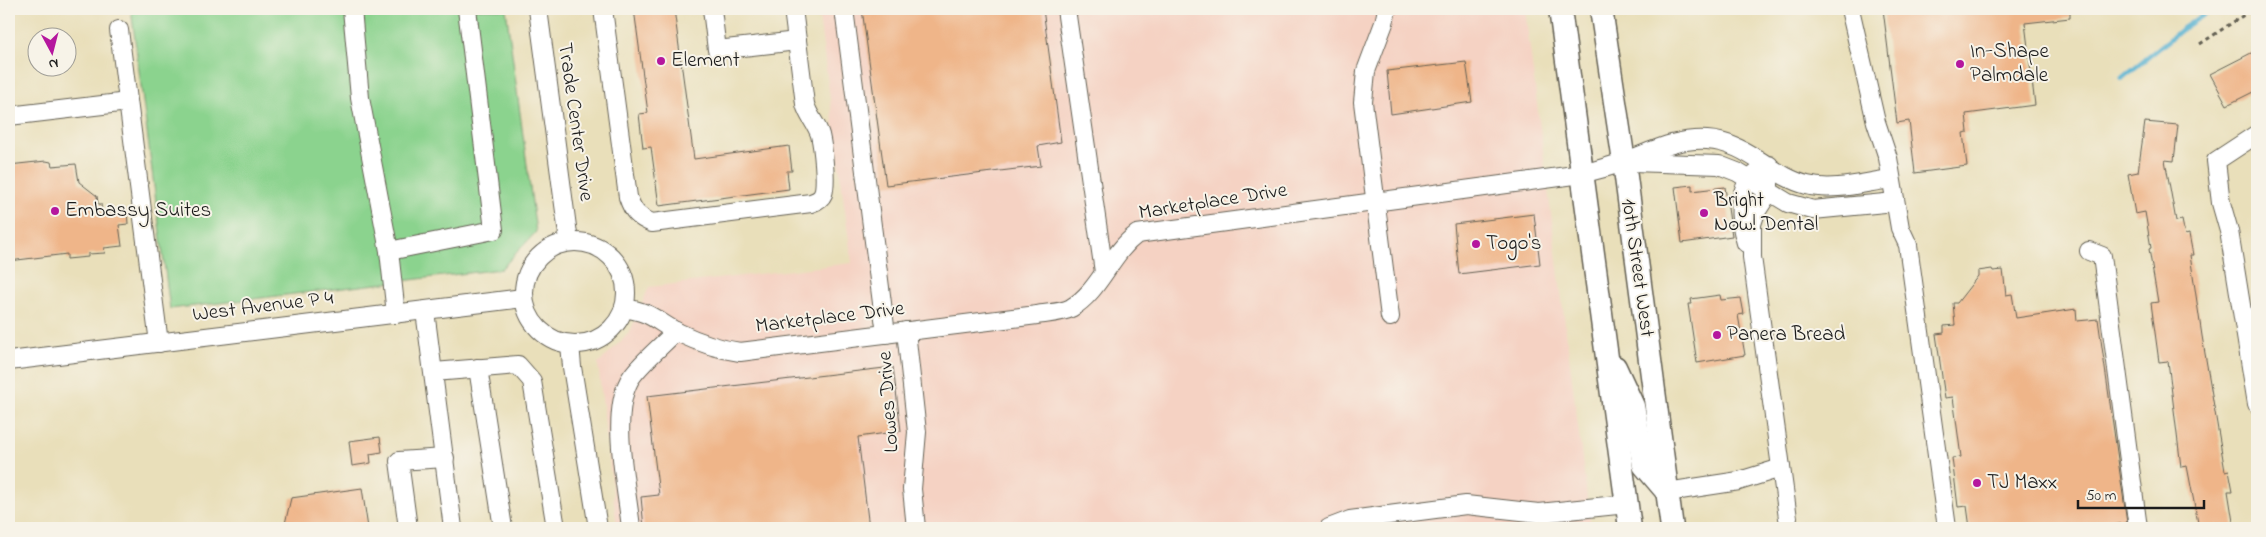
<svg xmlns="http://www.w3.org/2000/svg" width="2266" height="537" font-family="'Indie Flower',sans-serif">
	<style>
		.built { fill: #f5d2c3 }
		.green { fill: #8bd38e; stroke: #547855 }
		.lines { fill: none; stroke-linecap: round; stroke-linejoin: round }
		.stream { stroke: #52b0d0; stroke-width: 5 }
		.building { fill: #efb589 }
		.minor-casing { stroke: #646053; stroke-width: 20 }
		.major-casing { stroke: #646053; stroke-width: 25 }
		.path { stroke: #646053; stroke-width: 3; stroke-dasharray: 4 4; stroke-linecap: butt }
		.minor { stroke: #fff; stroke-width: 18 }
		.major { stroke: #fff; stroke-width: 22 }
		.poi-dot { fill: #b5179e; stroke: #f7f3e8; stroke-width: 2 }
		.labels { text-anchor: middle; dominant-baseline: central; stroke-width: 4; stroke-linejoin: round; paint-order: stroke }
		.poi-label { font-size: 21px; fill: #1c1c1c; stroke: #f7f3e8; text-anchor: start }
		.street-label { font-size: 21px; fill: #1c1c1c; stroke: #f7f3e8 }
	</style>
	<rect width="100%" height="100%" fill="#f7f3e8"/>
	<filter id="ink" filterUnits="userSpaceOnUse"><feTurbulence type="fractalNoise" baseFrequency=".02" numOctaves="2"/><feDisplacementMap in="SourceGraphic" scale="10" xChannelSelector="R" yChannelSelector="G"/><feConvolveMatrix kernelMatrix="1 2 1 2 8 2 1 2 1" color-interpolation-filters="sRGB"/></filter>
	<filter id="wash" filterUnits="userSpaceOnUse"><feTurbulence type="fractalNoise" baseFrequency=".0096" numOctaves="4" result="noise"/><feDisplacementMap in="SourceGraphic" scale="20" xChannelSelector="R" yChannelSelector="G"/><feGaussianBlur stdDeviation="1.12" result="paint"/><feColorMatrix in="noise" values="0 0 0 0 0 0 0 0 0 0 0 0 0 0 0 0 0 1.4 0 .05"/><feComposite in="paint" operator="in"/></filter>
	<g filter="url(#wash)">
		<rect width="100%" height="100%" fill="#e9dfba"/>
		<polygon class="built" points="818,9 1525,9 1591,528 617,528 598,364 630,332 649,287 852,263"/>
		<polygon class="green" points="131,9 506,9 536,232 501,269 170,309"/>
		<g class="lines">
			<polyline class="stream" points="2122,78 2185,27 2213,9"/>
		</g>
		<g id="blocks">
			<g class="building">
				<polygon points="634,9 674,9 694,159 789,146 792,171 787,171 789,189 659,206 651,147 643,148 639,114 648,113"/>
				<polygon points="862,9 1043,9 1061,142 1038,146 1041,166 886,185"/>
				<polygon points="1883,9 2070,9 2070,18 2025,23 2035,105 1966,114 1968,132 1963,133 1967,166 1915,173 1909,121 1897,123"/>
				<polygon points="2257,50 2257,90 2227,105 2210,74"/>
				<polygon points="1466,62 1472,102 1391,114 1387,71"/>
				<polygon points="2145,122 2178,125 2174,161 2165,160 2176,221 2182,220 2185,235 2189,234 2193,255 2190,255 2202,336 2225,471 2229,470 2233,491 2228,491 2234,528 2199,528 2187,466 2181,467 2168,361 2159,362 2151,303 2158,302 2149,249 2151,248 2145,212 2135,214 2128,174 2138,172"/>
				<polygon points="46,161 51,162 52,166 76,164 79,182 97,196 98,204 101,204 102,213 127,210 128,224 119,225 122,246 104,248 105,253 88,254 88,257 67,259 67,254 9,261 9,165"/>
				<polygon points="1692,185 1692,191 1725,187 1732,236 1682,243 1675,187"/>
				<polygon points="1534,214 1540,264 1459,274 1454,224"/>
				<polygon points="1992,269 1993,271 2003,270 2006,295 2012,294 2016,318 2076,309 2077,321 2098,319 2127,523 2089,528 1970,528 1967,506 1958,507 1952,458 1961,457 1953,397 1945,398 1936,334 1944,333 1944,326 1955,325 1953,303 1957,303 1978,276 1978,271"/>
				<polygon points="1720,295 1721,300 1741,298 1744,314 1738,315 1745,355 1697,363 1688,304 1692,304 1691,299"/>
				<polygon points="893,367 901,431 858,437 869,528 644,528 641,497 659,495 647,396"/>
				<polygon points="380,437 382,452 370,454 371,463 352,466 349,441"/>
				<polygon points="362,488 368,528 284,528 291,498"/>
			</g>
		</g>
	</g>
	<g filter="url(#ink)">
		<use href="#blocks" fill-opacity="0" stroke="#646053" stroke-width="1"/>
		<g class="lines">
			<defs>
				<g id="minor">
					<polyline points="352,9 360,98 389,251 396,314"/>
					<polyline points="538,9 569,242"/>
					<path d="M603,9l25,188c5,15 10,20 24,26l159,-20c6,-2 10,-4 12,-9 4,-12 0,-46 -3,-59 -3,-11 -12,-19 -15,-31l-12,-95"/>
					<polyline points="712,9 717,50 797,41"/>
					<polyline points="844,9 886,334"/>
					<polyline points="1066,9 1104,272"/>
					<polyline points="1387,9 1384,23 1366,71 1363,102 1390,317"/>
					<polyline points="1850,9 1876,122 1888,158 1900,228 1908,245 1947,528"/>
					<polyline points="119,30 159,343"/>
					<polyline points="9,116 128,102"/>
					<polyline points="2257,134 2216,161 2221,203 2229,231 2257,404"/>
					<polyline points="1632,162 1719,165 1737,172 1788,203 1813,210 1895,202"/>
					<polyline points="1769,165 1769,192 1756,212 1752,224 1752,257 1788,518"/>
					<circle cx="575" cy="293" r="51"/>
					<path d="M1746,243c-7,-23 -11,-54 11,-70"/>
					<polyline points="389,251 494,230 467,9"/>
					<polyline points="2089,251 2102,256 2138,528"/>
					<path d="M624,308c27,4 31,12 53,24 21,10 40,17 63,20l297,-37c10,-2 25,-2 34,-7 29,-17 39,-54 66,-74l445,-60c14,-4 27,-7 41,-12 28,-10 53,-24 84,-22 40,2 64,36 100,45 26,7 59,-3 84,-6"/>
					<polyline points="425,311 453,528"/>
					<polyline points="906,331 917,432 912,489 916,528"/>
					<polyline points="570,344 572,367 598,528"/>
					<polyline points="9,361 523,298"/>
					<polyline points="478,368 503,528"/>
					<polyline points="434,372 518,365 532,381 556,528"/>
					<polyline points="1667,492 1739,481 1781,468"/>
					<polyline points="408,528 399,461 445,458"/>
					<path d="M631,528c-4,-40 -21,-111 -2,-147 7,-14 35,-37 47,-50"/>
					<polyline points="1329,528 1350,520 1466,505 1539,513 1627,504"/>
				</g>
				<g id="major">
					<polyline points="1560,9 1630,528"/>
					<polyline points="1601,9 1624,162 1672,528"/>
					<polyline points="1615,367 1633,406 1644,465 1667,492"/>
				</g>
			</defs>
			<use href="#minor" class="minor-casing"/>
			<use href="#major" class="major-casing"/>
			<polyline class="path" points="2200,44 2253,9"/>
			<use href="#minor" class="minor"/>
			<use href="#major" class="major"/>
		</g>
	</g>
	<g class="poi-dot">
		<circle cx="661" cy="61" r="5"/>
		<circle cx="1960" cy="64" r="5"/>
		<circle cx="55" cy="211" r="5"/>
		<circle cx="1704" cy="213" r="5"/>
		<circle cx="1476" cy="244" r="5"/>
		<circle cx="1717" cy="335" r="5"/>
		<circle cx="1977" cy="483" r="5"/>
	</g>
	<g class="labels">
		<g class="poi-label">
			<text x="1970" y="52">In-Shape<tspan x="1970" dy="24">Palmdale</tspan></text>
			<text x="671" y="61">Element</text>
			<text x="1714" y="201">Bright<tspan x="1714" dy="24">Now! Dental</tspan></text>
			<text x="65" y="211">Embassy Suites</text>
			<text x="1486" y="244">Togo's</text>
			<text x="1727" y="335">Panera Bread</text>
			<text x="1987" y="483">TJ Maxx</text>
		</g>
		<g class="street-label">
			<text transform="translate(575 122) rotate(82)">Trade Center Drive</text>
			<text transform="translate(1213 202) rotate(-9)">Marketplace Drive</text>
			<text transform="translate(1637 268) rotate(82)">10th Street West</text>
			<text transform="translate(263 307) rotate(-7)">West Avenue P 4</text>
			<text transform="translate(830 318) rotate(-7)">Marketplace Drive</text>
			<text transform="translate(889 402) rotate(-94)">Lowes Drive</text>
		</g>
	</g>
	<rect width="2266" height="537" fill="none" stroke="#f7f3e8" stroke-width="30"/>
	<g transform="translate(52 52) rotate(173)"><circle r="24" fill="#f7f3e8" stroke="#9f9d96"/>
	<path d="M0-4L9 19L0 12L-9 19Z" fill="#b5179e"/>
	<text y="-8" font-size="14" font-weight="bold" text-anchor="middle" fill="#1c1c1c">N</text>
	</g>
	<path d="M2078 500v8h126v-8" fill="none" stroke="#1c1c1c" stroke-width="2.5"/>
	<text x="2086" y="500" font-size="15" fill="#1c1c1c" stroke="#f7f3e8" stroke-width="4" paint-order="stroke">50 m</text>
</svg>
